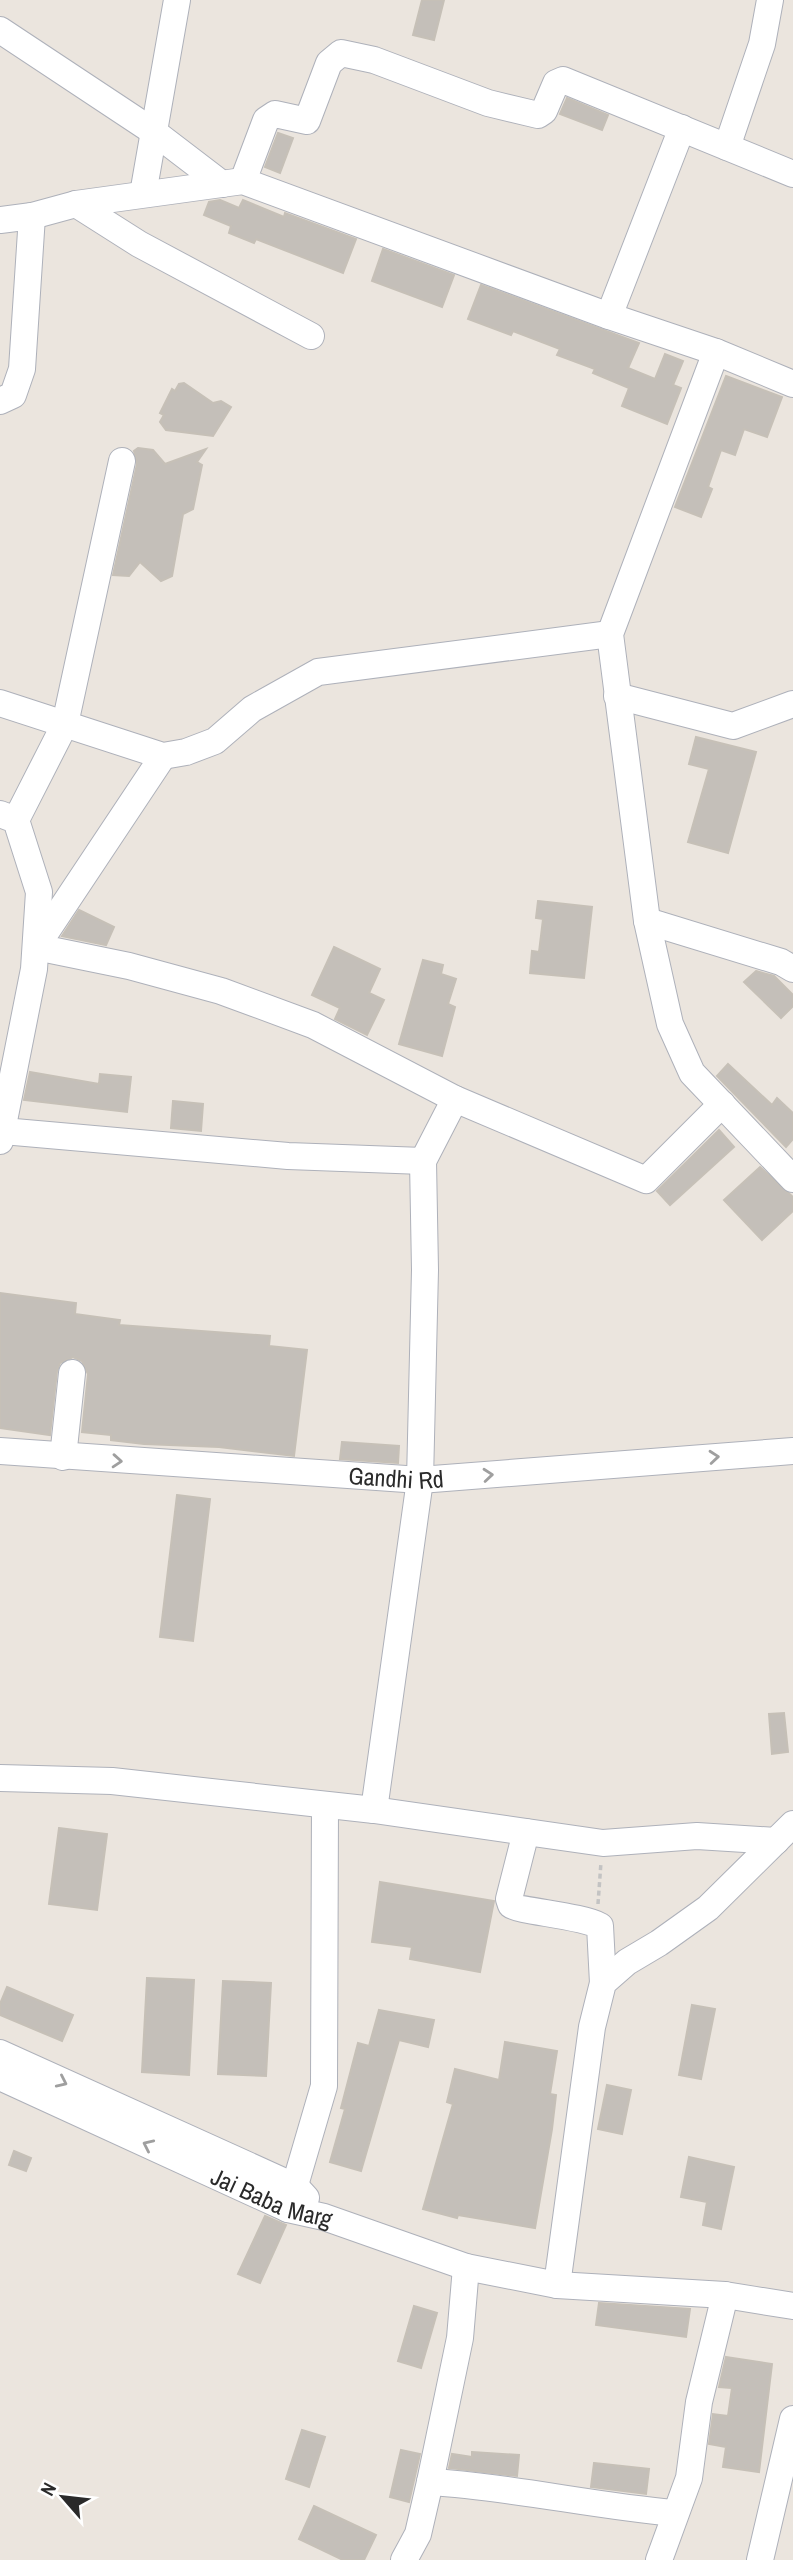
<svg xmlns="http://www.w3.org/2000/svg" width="793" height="2560" font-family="'Archivo Narrow',sans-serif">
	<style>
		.building { fill: #c4bfb9; stroke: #c6c0b7; stroke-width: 2 }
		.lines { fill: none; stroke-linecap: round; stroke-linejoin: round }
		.minor-casing { stroke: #aeb1ba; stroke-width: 28 }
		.path { stroke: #c3c3c3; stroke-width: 3.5; stroke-dasharray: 5 3.5; stroke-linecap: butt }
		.minor { stroke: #fff; stroke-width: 26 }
		.oneway { stroke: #9f9f9f }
		.labels { text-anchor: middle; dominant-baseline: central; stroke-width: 5; stroke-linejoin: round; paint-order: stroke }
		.street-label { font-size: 24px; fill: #2a2a2a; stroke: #fff }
	</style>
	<rect width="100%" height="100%" fill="#ebe5de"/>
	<g class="building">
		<polygon points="422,0 444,0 434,40 413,35"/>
		<polygon points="567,98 608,115 602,130 560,114"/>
		<polygon points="278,133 293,138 280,173 265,167"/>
		<polygon points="220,200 239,208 243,200 284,217 285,213 356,239 343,273 256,239 254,243 229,233 231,226 204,215 209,202"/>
		<polygon points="383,249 454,275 442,307 372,281"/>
		<polygon points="481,285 639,343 628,368 655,379 665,354 683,361 673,385 681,388 667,424 622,406 629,388 593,373 595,369 557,355 560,349 513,331 511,335 468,319"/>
		<polygon points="726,376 782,397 767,437 744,429 735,455 721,450 708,487 712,489 701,517 675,507"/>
		<polygon points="184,383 213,403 221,401 231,407 213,436 166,430 160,422 164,415 160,413 172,389 175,391 179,384"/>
		<polygon points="138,448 153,450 165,464 206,449 197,462 202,465 193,509 183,514 172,576 161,581 140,562 129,576 113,575 137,464 134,451"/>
		<polygon points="696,737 756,752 728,853 688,842 709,769 689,764"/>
		<polygon points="538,901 592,907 584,978 530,973 532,951 539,952 543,919 536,918"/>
		<polygon points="79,910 114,927 106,945 62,936"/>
		<polygon points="334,947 380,969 369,993 384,1000 367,1035 335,1019 340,1008 312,995"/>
		<polygon points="423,960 443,965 441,974 456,979 448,1004 455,1007 442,1056 399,1044"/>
		<polygon points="756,971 774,976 793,995 793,1006 781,1018 744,982"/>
		<polygon points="728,1064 772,1105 777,1098 793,1113 793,1139 786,1147 717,1076"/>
		<polygon points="30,1072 99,1084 100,1074 131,1077 127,1112 24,1100"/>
		<polygon points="173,1101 203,1104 201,1131 171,1128"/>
		<polygon points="719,1130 734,1147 670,1205 657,1191"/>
		<polygon points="760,1167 793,1197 793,1211 762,1240 724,1200"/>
		<polygon points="0,1293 76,1303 75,1314 120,1320 119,1325 270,1336 269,1346 307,1350 294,1456 219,1447 144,1444 111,1440 111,1435 82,1432 88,1374 82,1361 73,1357 60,1363 57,1371 50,1435 0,1428"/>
		<polygon points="342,1442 399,1446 398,1463 340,1459"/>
		<polygon points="177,1495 210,1499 193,1641 160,1637"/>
		<polygon points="784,1713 788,1752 772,1754 769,1714"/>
		<polygon points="59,1828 107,1834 97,1910 49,1904"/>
		<polygon points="380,1882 494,1901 480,1972 410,1959 412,1947 372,1942"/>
		<polygon points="147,1978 194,1980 189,2075 142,2072"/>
		<polygon points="223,1981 271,1983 266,2076 218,2074"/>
		<polygon points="7,1987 73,2015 62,2041 0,2015 0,2004"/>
		<polygon points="692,2005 715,2009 701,2079 679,2075"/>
		<polygon points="379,2010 434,2020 428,2047 399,2040 361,2171 330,2162 345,2109 341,2108 358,2043 369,2046"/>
		<polygon points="505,2042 557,2051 550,2094 556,2095 552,2129 535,2228 458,2215 457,2218 423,2209 453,2104 447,2102 455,2069 499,2080"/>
		<polygon points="607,2085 631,2090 622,2134 598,2129"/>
		<polygon points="14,2151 31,2158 26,2171 9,2165"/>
		<polygon points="689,2157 734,2167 721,2229 703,2225 707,2202 681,2197"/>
		<polygon points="265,2216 286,2225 260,2283 238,2274"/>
		<polygon points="599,2303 690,2309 686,2337 596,2325"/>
		<polygon points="414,2306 437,2313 421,2368 398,2361"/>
		<polygon points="726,2357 772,2364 759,2472 723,2467 726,2447 709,2444 713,2414 728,2416 732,2388 719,2387"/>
		<polygon points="302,2430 325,2437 309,2487 286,2479"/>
		<polygon points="401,2450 420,2454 409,2502 390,2497"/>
		<polygon points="472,2452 519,2455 517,2476 449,2468 452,2454 472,2457"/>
		<polygon points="594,2463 649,2469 646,2494 591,2487"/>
		<polygon points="314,2506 376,2535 364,2560 343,2560 299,2539"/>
	</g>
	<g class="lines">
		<defs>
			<g id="minor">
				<polyline points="0,30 154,132 222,184"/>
				<polyline points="727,147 762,44 770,0"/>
				<polyline points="243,181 266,120 275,114 307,121 329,63 341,53 374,60 488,103 538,115 544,111 556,83 563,80 793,174"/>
				<polyline points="143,194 177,0"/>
				<polyline points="76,204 139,244 311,336"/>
				<polyline points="0,220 32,216 76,204 243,181 609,316 716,352 793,384"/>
				<polyline points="609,316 682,128"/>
				<polyline points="716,352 610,634 647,921 670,1024 692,1073 793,1179"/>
				<polyline points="0,401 13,395 22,369 32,216"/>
				<polyline points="617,696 733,726 793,704"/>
				<polyline points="0,703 163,756 186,752 215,741 252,709 318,672 610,634"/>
				<polyline points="163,756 36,947 129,966 221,991 313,1025 455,1099 646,1180 722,1104"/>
				<polyline points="16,820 65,724 122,461"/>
				<polyline points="647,921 781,962 793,969"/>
				<polyline points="3,1131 288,1156 423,1161"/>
				<polyline points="0,1141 34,969 39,892 16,820 0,814"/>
				<path id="s1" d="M0,1451l420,29 373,-29"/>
				<polyline points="63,1457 72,1373"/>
				<polyline points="0,1778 112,1781 374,1810 603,1843 697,1836 776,1841"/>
				<polyline points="374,1810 420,1480 425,1270 423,1161 455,1099"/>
				<path d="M526,1832l-17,67 2,6c7,6 72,11 89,21l3,57"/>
				<polyline points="0,2053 296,2187 306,2198"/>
				<path id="s2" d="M0,2077l288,132 36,8 142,50 91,18 168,10 68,11"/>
				<polyline points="288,2209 324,2086 325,1805"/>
				<polyline points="557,2285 592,2027 603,1983 627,1962 659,1943 708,1908 793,1824"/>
				<path d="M430,2482c83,5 163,24 245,31"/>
				<polyline points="404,2560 418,2534 430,2482 460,2338 466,2267"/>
				<polyline points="659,2560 689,2478 699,2402 725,2295"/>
				<polyline points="760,2560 793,2419"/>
			</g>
		</defs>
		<use href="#minor" class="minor-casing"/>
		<polyline class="path" points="598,1904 601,1862"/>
		<use href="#minor" class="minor"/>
	</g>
	<defs><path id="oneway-chevron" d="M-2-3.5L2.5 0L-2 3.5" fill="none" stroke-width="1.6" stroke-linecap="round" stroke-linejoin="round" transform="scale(1.75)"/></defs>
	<g class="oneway">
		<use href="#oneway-chevron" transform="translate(714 1457) rotate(-5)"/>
		<use href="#oneway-chevron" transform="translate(117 1461) rotate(4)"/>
		<use href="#oneway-chevron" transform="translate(488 1475) rotate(-5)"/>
		<use href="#oneway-chevron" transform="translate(62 2082) rotate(25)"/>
		<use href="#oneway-chevron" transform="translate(148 2145) rotate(-155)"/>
	</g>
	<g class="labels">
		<g class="street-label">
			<text stroke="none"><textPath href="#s1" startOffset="397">Gandhi Rd</textPath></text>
			<text stroke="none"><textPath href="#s2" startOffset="298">Jai Baba Marg</textPath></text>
		</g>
	</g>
	<g transform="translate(63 2497) rotate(298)" stroke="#ffffff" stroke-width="5" paint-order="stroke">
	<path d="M0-5L12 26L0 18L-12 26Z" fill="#2a2a2a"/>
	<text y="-10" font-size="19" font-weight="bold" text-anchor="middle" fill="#2a2a2a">N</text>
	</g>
</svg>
